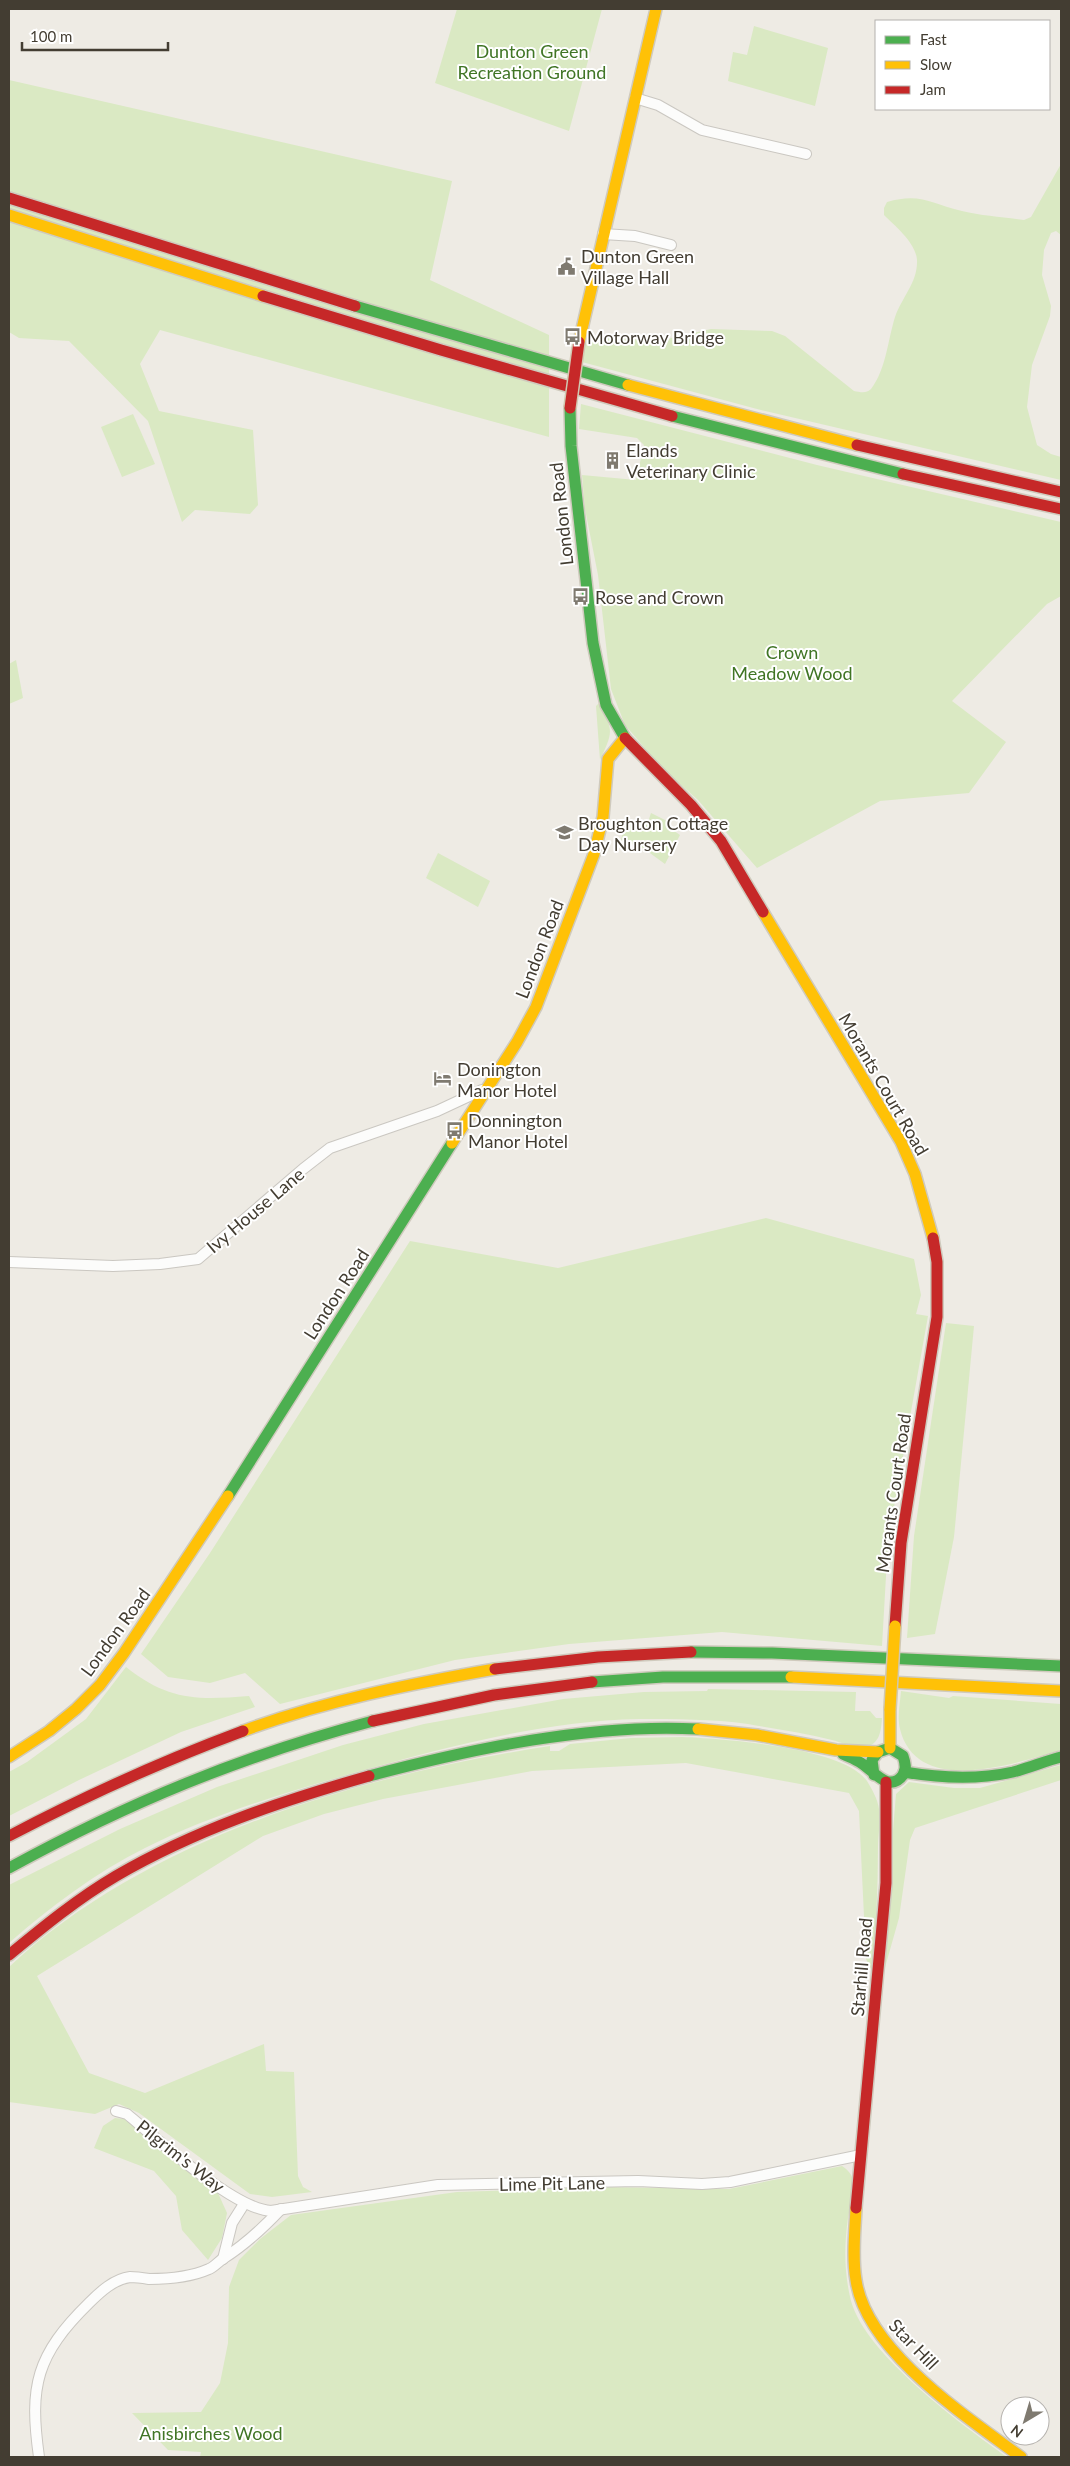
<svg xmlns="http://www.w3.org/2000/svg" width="1070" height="2466" font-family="Lato,sans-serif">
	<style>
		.green { fill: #dae9c3 }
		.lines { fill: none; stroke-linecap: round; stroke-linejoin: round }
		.street-casing { stroke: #cac7c1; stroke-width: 12 }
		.fast-casing { stroke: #cfcabd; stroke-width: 14 }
		.slow-casing { stroke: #cfcabd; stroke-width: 14 }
		.jam-casing { stroke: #cfcabd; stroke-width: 14 }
		.street { stroke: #fcfcfb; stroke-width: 10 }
		.fast { stroke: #4caf50; stroke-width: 11 }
		.slow { stroke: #ffc107; stroke-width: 11 }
		.jam { stroke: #c62828; stroke-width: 11 }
		.slow-bridge-casing { stroke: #d1c8b1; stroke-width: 14; stroke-linecap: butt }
		.jam-bridge-casing { stroke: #d1c8b1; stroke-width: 14; stroke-linecap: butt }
		.slow-bridge { stroke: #ffc107; stroke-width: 11 }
		.jam-bridge { stroke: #c62828; stroke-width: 11 }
		.labels { text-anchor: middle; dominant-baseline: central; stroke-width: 4; stroke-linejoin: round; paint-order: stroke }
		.park-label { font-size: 18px; fill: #407525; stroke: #fff }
		.poi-label { font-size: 18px; fill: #433d32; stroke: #fff; text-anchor: start }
		.street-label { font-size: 18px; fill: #433d32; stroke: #fff }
	</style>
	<rect width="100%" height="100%" fill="#eeebe4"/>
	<g class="green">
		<polygon points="457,9 602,9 569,131 435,83"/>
		<polygon points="754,26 828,48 815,106 728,81 733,52 747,55"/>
		<polygon points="9,80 452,181 430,280 549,335 549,437 160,330 140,364 159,411 253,430 258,505 250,514 195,510 182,522 148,421 69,341 19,338 9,332"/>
		<path d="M1061,164v71l-5,-4 -5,2 -7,17 -2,25 9,31 -1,10 -18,49 -5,42 10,38 14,9 10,3v23l-304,-71 -175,-47 3,-23 17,4 6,-6 50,4 53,-12 61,2 13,5 69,55c6,1 12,3 17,-2 15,-19 17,-50 24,-72 7,-20 23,-35 22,-57 -1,-17 -22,-34 -33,-45v-7l3,-6c33,-10 45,2 75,9 20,5 42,6 62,9l7,-3z"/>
		<polygon points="581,404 817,465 1061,522 1061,596 1047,604 952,701 1006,742 969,793 880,801 757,868 698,800 662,768 625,725 611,689 598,575 585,509 582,475 636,480 644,445 637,438 579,429"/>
		<polygon points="133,414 155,464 122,477 101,427"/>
		<polygon points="16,660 23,698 9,704 9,664"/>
		<path d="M599,703c15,28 14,29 1,57l-4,-54z"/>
		<polygon points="651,813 669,822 667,826 680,835 665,864 643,848 621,840 626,818 647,825"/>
		<polygon points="438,853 490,881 478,907 426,878"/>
		<polygon points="766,1218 914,1259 921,1295 916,1314 928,1316 888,1541 882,1646 722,1632 569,1644 455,1660 280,1704 245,1673 210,1683 168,1677 141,1654 210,1553 410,1241 558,1268"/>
		<polygon points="946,1323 974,1326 954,1537 935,1634 907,1638 914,1536"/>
		<path d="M126,1667c43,34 71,33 123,29l6,11 -74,25 -102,48 -70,36v-44l18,-10 59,-43z"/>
		<path d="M708,1689l148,3 -1,19h15l6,7h6c-1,13 -2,27 -18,29 -10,2 -23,-5 -32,-7 -27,-7 -56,-11 -84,-16 -36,-5 -73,-5 -109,-5 -97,2 -197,29 -289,55 -69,20 -140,41 -205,74 -50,25 -95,59 -136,95v-58l111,-56 97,-42 126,-42 81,-21 139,-25 81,-7 63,-1z"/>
		<path d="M901,1691l48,7 4,-2 108,8v46c-45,13 -144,48 -161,-21 -3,-12 0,-25 1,-38z"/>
		<path d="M683,1737c41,2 160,10 184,44 5,8 11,19 12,28 2,12 -1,26 -1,38 0,42 -2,83 -6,124l-6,-12 -7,-148 -10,-18 -163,-30 -154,8 -149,28 -59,15 -61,22 -226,140 52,97 56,20 119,-49 2,27 28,1 4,104 5,11 9,5 -40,5 -22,-3 -111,-81 -20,-9 -24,10 -86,-12v-135c139,-130 356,-193 541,-221v5h9l11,-7 61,-6z"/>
		<polygon points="1061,1765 1061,1780 915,1828 910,1840 899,1918 884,1971 892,1889 893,1831 896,1794 909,1782 954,1788 980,1788"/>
		<polygon points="115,2118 125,2119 159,2149 218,2193 227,2213 222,2238 208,2260 182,2230 176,2196 154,2171 94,2148 103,2126"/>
		<path d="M842,2166c6,4 10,8 11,15 2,11 -3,26 -5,37 -4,28 -4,55 3,83 15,54 111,124 156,156h-807l1,-5 -33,-2 -36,-37 69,-1 19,-29 8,-40 1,-56 10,-27 21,-21 31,-24 166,-23 148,-5 124,2z"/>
	</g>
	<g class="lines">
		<defs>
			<g id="street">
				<polyline points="635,98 658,105 702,130 806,154"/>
				<polyline points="603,234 635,236 671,245"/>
				<polyline points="9,1262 113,1266 160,1264 198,1259 303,1169 330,1148 437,1111 482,1090 486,1090"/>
				<path d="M116,2111l11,3c30,25 107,95 144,97l167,-26 200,-4 64,3 28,-2 131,-27"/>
				<polyline points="223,2259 232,2223 244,2204"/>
				<path d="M39,2457c-10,-71 -3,-102 50,-154 11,-11 25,-24 41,-26 6,0 13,1 19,2 19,0 42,-2 60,-10 5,-2 10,-8 15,-11 22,-14 39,-30 57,-49"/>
			</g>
			<g id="fast">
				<polyline points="355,306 628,385"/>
				<polyline points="570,408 571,446 593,643 606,705 625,738"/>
				<polyline points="672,416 903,474"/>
				<polyline points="228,1496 452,1143"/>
				<polyline points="691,1652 772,1653 1061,1666"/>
				<polyline points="592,1682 663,1677 791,1677"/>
				<path d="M843,1754c6,3 12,5 18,9 12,7 28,31 42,12 4,-6 2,-13 0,-19l-13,-8 -12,4 -6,8 2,15"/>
				<path d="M904,1772c36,6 73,8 109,0 16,-4 32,-11 48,-15"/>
				<path d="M369,1776c102,-27 223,-53 329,-47"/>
				<path d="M9,1868c119,-65 232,-112 364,-147"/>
			</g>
			<g id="slow">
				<polyline points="9,215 263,296"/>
				<polyline points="579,342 656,9"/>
				<polyline points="628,385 857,445"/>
				<polyline points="763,912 901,1142 915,1174 933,1238"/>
				<polyline points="452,1143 517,1042 536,1007 594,854 603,817 608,759 625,738"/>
				<polyline points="791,1677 1061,1691"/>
				<polyline points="890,1709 890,1748"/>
				<polyline points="698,1729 757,1735 836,1750 878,1752"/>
				<path d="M243,1731c81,-30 167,-47 252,-62"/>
				<polyline points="9,1757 49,1731 76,1709 100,1685 124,1653 228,1496"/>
				<path d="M856,2208c-1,24 -4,49 0,72 10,71 111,137 165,177"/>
			</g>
			<g id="jam">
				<polyline points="9,198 355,306"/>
				<polyline points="263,296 441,350 672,416"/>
				<polyline points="857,445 1061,492"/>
				<polyline points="903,474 1061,509"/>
				<polyline points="625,738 691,805 721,841 763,912"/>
				<polyline points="895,1626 901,1543 937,1317 937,1262 933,1238"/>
				<polyline points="495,1669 598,1657 691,1652"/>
				<polyline points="373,1721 494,1695 592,1682"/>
				<path d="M9,1836c78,-41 151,-74 234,-105"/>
				<path d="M9,1955c34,-28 68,-56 107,-79 79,-46 165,-75 253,-100"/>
				<polyline points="856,2208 886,1883 886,1782"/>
			</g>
		</defs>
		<use href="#street" class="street-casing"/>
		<use href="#fast" class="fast-casing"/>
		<use href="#slow" class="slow-casing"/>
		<use href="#jam" class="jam-casing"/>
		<use href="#street" class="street"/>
		<use href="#fast" class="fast"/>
		<use href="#slow" class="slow"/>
		<use href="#jam" class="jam"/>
		<defs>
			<polyline id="slow-bridge" points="890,1709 895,1626"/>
			<polyline id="jam-bridge" points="570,408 579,342"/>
		</defs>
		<use href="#slow-bridge" class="slow-bridge-casing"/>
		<use href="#jam-bridge" class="jam-bridge-casing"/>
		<use href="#slow-bridge" class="slow-bridge"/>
		<use href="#jam-bridge" class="jam-bridge"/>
	</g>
	<defs>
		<symbol id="civic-bare" viewBox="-9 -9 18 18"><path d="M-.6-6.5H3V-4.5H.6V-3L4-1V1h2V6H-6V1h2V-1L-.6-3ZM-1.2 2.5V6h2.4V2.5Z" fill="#7f7a70" stroke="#fff" stroke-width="2.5" paint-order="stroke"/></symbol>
		<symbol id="bus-bare" viewBox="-9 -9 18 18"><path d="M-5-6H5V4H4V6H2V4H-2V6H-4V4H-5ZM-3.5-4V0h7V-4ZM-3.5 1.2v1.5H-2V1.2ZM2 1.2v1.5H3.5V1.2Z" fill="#7f7a70" stroke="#fff" stroke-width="2.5" paint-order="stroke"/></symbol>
		<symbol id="building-bare" viewBox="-9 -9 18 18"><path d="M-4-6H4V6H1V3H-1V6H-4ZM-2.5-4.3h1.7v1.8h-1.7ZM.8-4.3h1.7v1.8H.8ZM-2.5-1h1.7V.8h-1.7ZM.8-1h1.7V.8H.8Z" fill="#7f7a70" stroke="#fff" stroke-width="2.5" paint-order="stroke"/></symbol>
		<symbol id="school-bare" viewBox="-9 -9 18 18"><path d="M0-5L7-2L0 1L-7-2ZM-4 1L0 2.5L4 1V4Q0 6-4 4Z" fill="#7f7a70" stroke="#fff" stroke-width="2.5" paint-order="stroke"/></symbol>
		<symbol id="hotel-bare" viewBox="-9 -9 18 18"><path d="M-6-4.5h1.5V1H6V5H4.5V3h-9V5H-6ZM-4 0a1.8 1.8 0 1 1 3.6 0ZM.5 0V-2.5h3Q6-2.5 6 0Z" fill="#7f7a70" stroke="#fff" stroke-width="2.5" paint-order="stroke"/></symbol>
	</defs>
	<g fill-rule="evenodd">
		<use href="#civic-bare" x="554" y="254" width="25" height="25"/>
		<use href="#bus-bare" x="560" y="324" width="25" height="25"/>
		<use href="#building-bare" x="600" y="448" width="25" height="25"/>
		<use href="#bus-bare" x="568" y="584" width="25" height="25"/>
		<use href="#school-bare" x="552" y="820" width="25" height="25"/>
		<use href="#hotel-bare" x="430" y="1066" width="25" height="25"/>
		<use href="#bus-bare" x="442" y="1118" width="25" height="25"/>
	</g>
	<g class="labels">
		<g class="park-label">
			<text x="532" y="51">Dunton Green<tspan x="532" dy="21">Recreation Ground</tspan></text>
			<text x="792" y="652">Crown<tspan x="792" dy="21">Meadow Wood</tspan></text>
			<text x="211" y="2433">Anisbirches Wood</text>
		</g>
		<g class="poi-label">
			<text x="581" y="256">Dunton Green<tspan x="581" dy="21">Village Hall</tspan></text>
			<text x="587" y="337">Motorway Bridge</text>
			<text x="626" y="450">Elands<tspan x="626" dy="21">Veterinary Clinic</tspan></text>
			<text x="595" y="597">Rose and Crown</text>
			<text x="578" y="823">Broughton Cottage<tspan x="578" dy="21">Day Nursery</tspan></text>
			<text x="457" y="1069">Donington<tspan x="457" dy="21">Manor Hotel</tspan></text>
			<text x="468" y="1120">Donnington<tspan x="468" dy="21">Manor Hotel</tspan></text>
		</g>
		<g class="street-label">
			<text transform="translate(561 514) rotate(-96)">London Road</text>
			<text transform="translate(539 949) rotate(-69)">London Road</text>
			<text transform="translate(884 1084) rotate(60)">Morants Court Road</text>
			<text transform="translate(255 1210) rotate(-40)">Ivy House Lane</text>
			<text transform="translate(336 1294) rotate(-57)">London Road</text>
			<text transform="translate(893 1493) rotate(-82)">Morants Court Road</text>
			<text transform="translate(115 1632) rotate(-54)">London Road</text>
			<text transform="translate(861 1967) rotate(-85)">Starhill Road</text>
			<text transform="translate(181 2156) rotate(38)">Pilgrim's Way</text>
			<text transform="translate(552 2183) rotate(-1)">Lime Pit Lane</text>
			<text transform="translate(914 2344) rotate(46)">Star Hill</text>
		</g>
	</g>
	<rect width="1070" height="2466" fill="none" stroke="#433d32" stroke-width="20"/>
	<rect x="875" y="20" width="175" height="90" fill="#ffffff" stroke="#b4b1ad"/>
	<rect x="885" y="36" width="25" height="8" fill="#4caf50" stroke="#b4b1ad"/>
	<text x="920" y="45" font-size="15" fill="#433d32">Fast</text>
	<rect x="885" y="61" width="25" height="8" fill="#ffc107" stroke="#b4b1ad"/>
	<text x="920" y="70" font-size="15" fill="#433d32">Slow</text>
	<rect x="885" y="86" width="25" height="8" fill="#c62828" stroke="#b4b1ad"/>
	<text x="920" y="95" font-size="15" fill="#433d32">Jam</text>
	<g transform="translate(1025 2421) rotate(218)"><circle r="24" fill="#ffffff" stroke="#b4b1ad"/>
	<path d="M0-4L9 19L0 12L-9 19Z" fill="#7f7a70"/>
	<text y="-8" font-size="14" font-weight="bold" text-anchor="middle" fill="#433d32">N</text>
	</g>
	<path d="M22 42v8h146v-8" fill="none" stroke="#433d32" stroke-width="2.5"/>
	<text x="30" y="42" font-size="15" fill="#433d32" stroke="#ffffff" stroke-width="4" paint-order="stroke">100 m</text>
</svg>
